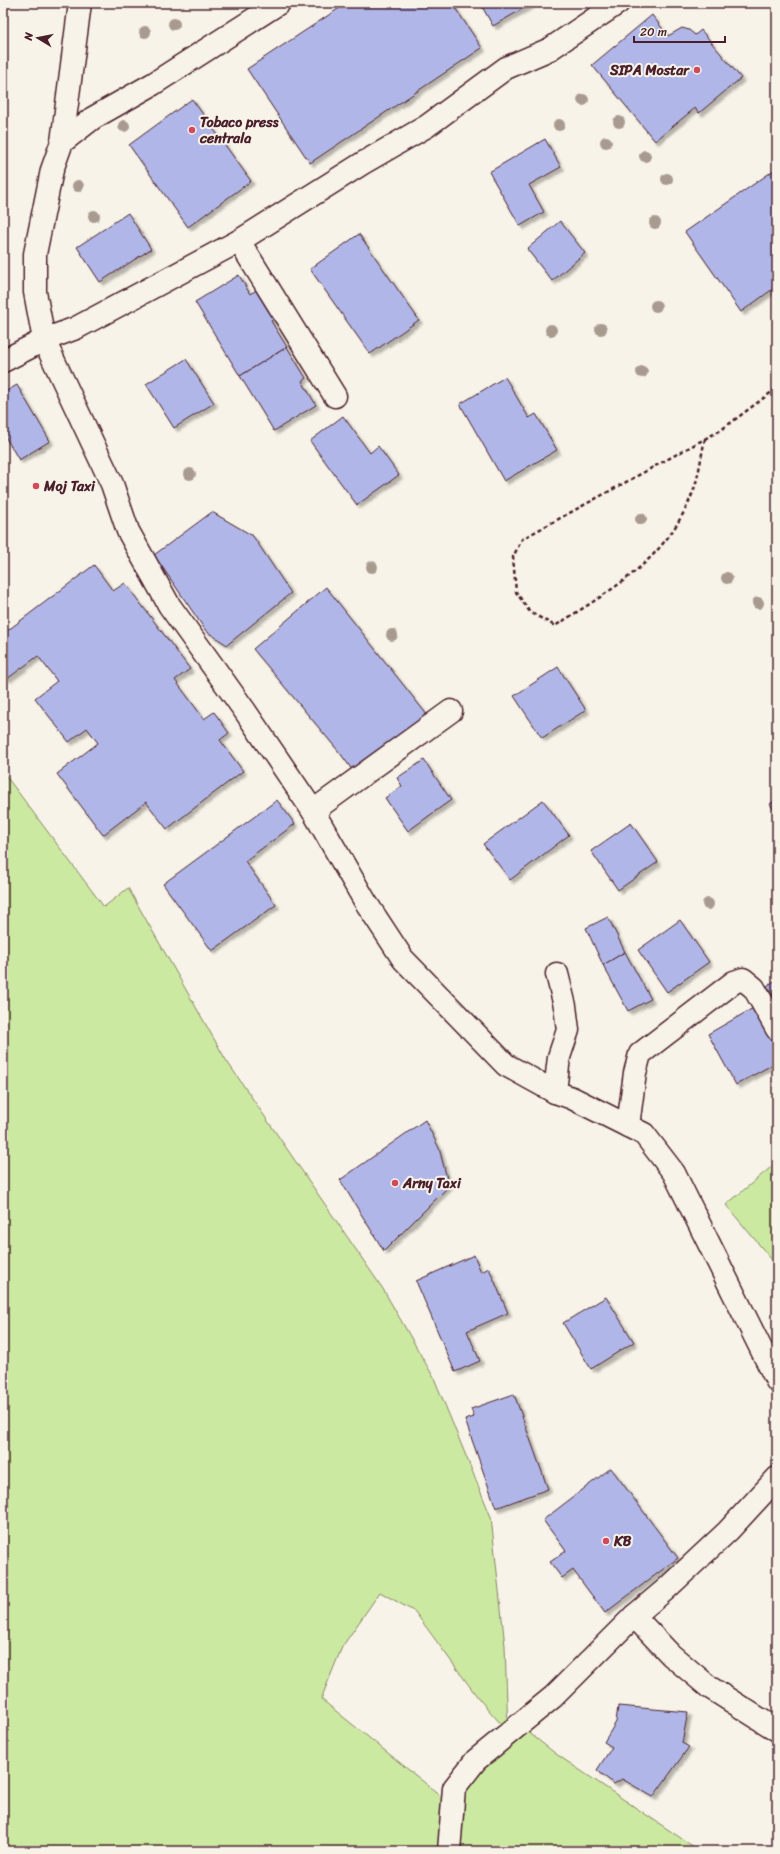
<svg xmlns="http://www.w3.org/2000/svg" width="780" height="1854" font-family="Sriracha,sans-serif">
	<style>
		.green { fill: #cbe9a1; stroke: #8a8466; fill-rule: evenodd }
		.building { fill: #b0b7e8; stroke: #4a1f2b; filter: url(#shadow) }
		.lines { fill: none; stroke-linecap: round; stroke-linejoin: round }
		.minor-casing { stroke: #4a1f2b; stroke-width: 25 }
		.path { stroke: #4a1f2b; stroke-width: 2.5; stroke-dasharray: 4 3; stroke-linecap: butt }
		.minor { stroke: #f7f3e8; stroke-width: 22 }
		.tree { fill: #a99a90 }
		.poi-dot { fill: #d1495b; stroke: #f7f3e8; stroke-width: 1.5 }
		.labels { text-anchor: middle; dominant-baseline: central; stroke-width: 4; stroke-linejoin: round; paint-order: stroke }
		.poi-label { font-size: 14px; font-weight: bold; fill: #4a1f2b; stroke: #f7f3e8; text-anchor: start }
	</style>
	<defs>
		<filter id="shadow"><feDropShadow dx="3.5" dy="3.5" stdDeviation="1" flood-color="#0004"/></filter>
	</defs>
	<rect width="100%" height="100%" fill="#f7f3e8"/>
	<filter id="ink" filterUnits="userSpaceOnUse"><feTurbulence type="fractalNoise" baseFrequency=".025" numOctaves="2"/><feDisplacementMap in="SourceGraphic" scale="8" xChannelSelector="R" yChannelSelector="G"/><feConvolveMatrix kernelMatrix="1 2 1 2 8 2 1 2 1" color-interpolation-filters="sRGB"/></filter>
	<g filter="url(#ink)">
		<g class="green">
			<path d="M3,772l101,135 24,-19 98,172 157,229 51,89 57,139 14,129 3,86 10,-8 38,30 144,97h-697zM380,1592l35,20 64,87 29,33 -57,72 -130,-105 21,-52z"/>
			<polygon points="777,1162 777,1266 726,1205"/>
		</g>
		<g class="building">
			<polygon points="347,3 452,3 482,48 310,163 247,69"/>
			<polygon points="480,3 533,3 493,26"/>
			<polygon points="652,15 668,36 682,28 689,30 695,35 701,30 741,78 699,113 695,108 655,141 592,65"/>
			<polygon points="192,99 251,181 188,227 129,145"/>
			<polygon points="545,139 561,167 529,185 544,212 520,226 489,172"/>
			<polygon points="777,168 777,286 741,312 685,232"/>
			<polygon points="128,213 151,249 100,282 77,247"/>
			<polygon points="560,221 585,253 552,281 527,249"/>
			<polygon points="359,234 419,320 370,354 310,269"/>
			<polygon points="239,275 250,294 258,289 275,318 271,321 287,347 240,376 195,302"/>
			<polygon points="287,347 306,378 302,381 316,405 274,431 240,376"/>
			<polygon points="186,359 214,403 174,428 146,384"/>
			<polygon points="505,377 529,418 536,414 557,450 504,481 460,404"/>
			<polygon points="17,385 50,441 19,460 3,433 3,393"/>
			<polygon points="343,416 370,453 378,446 399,475 357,505 310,441"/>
			<polygon points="212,512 253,536 291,593 227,645 206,631 154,555"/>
			<polygon points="94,565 113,591 125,583 190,669 175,680 204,719 214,712 229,733 220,740 243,771 167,829 146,802 103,835 57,774 98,743 87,728 69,742 35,698 57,681 38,656 7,679 3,673 3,634"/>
			<polygon points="326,587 428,716 356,775 340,753 253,649"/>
			<polygon points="558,667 586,710 542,738 514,696"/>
			<polygon points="424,760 451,800 408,831 385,798 402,786 397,778"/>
			<polygon points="777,799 777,815 770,804"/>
			<polygon points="277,800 295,824 245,861 276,905 212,951 163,884"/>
			<polygon points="543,800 569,835 510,880 483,844"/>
			<polygon points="631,823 658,862 618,890 591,851"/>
			<polygon points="608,917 625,952 603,965 586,928"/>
			<polygon points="680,920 709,962 667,992 638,950"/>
			<polygon points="625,952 651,999 628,1011 603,965"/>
			<polygon points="777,979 777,1001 767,986"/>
			<polygon points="755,1007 777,1046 777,1062 736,1085 708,1034"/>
			<polygon points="425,1120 439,1148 449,1186 384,1251 340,1180"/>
			<polygon points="474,1255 481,1272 489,1268 508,1313 467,1331 480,1361 455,1372 416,1281"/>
			<polygon points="606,1297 634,1342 591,1369 563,1323"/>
			<polygon points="514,1394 548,1489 496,1508 465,1420 474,1417 471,1409"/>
			<polygon points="611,1468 678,1558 605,1613 573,1570 562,1578 550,1562 566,1551 543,1520"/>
			<polygon points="618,1706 688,1712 682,1743 689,1747 653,1797 622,1779 614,1784 597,1770 612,1747 604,1742 616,1722"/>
		</g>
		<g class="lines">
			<defs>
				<g id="minor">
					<polyline points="279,3 153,84 93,118 62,142 52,170 35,254 35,292 44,340 112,484 128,531 169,605 245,711 313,811 365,901 403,959 506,1065 555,1092 572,1098 644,1134 674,1173 777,1381"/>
					<polyline points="62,142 80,3"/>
					<polyline points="239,241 335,396"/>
					<polyline points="3,361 44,340 76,328 239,241 363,163 427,126 506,68 550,49 618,3"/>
					<polyline points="313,811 451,711"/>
					<polyline points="555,1092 559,1057 568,1030 565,1006 557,974"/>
					<polyline points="628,1126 635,1073 640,1054 734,982 743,979 754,988 777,1029"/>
					<polyline points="634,1616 671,1655 709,1687 777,1730"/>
					<polyline points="449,1851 454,1788 476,1760 553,1697 634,1616 665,1590 728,1531 777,1478"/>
				</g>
			</defs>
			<use href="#minor" class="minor-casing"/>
			<path class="path" d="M705,439c-4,17 -6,37 -12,53 -27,69 -79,96 -138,134l-25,-14 -14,-20 -3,-35 9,-18 199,-109 56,-42"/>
			<use href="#minor" class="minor"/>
		</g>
		<g class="tree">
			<circle cx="174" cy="24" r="6"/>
			<circle cx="145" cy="32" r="6"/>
			<circle cx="583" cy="100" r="6"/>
			<circle cx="619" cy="122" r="6"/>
			<circle cx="559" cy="125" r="6"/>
			<circle cx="124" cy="126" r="6"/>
			<circle cx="606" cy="142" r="6"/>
			<circle cx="645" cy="156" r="6"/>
			<circle cx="667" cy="179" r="6"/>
			<circle cx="78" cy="186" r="6"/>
			<circle cx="94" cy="216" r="6"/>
			<circle cx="655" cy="223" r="6"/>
			<circle cx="656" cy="306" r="6"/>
			<circle cx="601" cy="329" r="6"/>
			<circle cx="551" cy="330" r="6"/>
			<circle cx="642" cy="372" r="6"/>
			<circle cx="190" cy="474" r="6"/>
			<circle cx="641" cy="519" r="6"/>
			<circle cx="372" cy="567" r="6"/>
			<circle cx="727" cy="578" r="6"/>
			<circle cx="758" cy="603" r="6"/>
			<circle cx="392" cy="635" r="6"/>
			<circle cx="708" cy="904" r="6"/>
		</g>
	</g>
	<g class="poi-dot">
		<circle cx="697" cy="70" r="4"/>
		<circle cx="192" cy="130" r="4"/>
		<circle cx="36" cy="486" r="4"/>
		<circle cx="395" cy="1183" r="4"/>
		<circle cx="606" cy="1541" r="4"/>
	</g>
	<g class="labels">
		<g class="poi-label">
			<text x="689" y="70" text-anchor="end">SIPA Mostar</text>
			<text x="200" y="122">Tobaco press<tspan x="200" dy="16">centrala</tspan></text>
			<text x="44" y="486">Moj Taxi</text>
			<text x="403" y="1183">Arny Taxi</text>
			<text x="614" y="1541">KB</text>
		</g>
	</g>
	<rect width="780" height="1854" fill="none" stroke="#f7f3e8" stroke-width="16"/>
	<rect x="8" y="8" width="764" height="1838" fill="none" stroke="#4a1f2b" stroke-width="1.5" filter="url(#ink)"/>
	<g transform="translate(38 38) rotate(280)" stroke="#f7f3e8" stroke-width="3" paint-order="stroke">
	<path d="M0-3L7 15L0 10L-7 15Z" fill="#4a1f2b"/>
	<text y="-6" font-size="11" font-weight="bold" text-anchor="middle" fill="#4a1f2b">N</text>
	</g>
	<path d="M634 36v6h91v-6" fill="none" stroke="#4a1f2b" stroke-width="2"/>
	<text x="640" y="36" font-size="12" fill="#4a1f2b" stroke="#f7f3e8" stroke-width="3" paint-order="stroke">20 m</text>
</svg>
